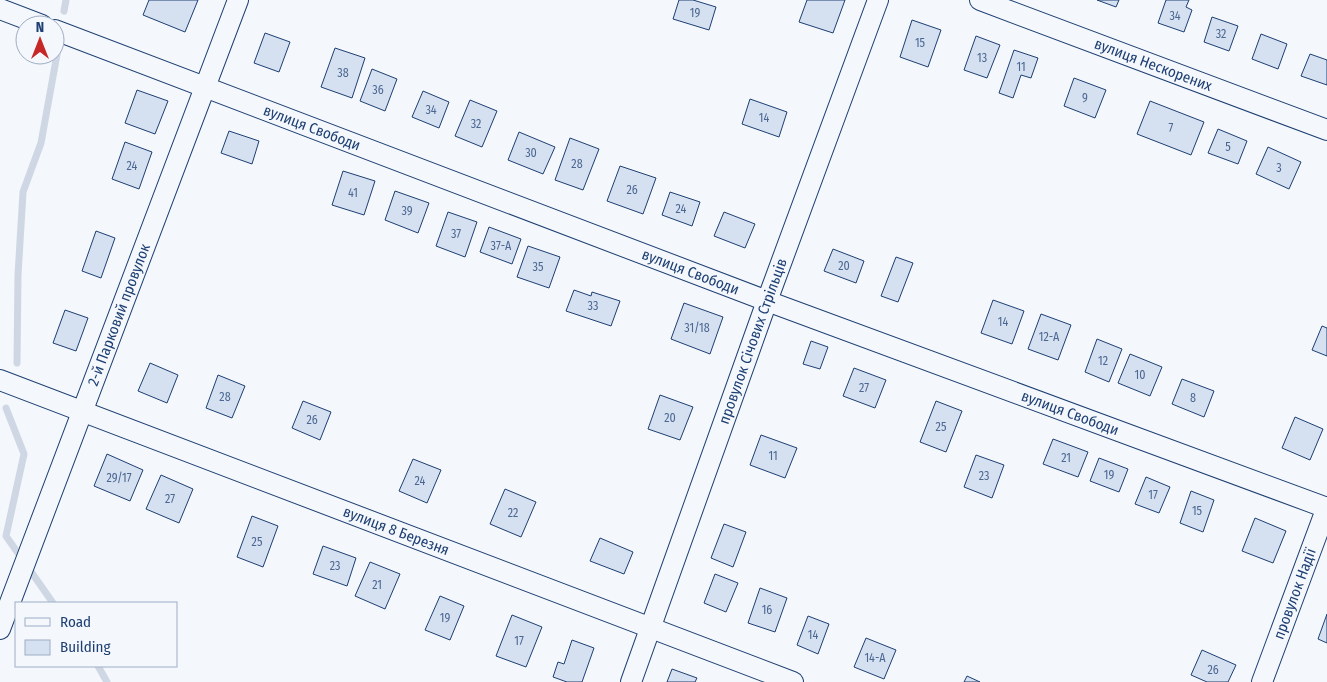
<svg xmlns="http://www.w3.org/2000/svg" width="1327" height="682" font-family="'Fira Sans Condensed',sans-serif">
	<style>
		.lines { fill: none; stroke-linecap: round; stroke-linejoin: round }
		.stream { stroke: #cfd7e4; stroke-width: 7 }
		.building { fill: #d5e0f0; stroke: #1d3f73 }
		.minor-casing { stroke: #1d3f73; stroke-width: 22 }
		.minor { stroke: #f4f7fb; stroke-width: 20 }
		.labels { text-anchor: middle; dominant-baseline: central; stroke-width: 4; stroke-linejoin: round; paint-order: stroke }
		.number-label { font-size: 12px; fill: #4b6792 }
		.street-label { font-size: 15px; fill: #1d3f73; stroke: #f4f7fb }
	</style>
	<rect width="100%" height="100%" fill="#f4f7fb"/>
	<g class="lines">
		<g class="stream">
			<polyline points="64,11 66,0"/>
			<polyline points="17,363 18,275 23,192 41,143 58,49"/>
			<polyline points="6,408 24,454 6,536 53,603"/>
			<polyline points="98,666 107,682"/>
		</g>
	</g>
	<g class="building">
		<polygon points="149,0 198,0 185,32 143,15"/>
		<polygon points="679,0 693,0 716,7 709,30 673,19"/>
		<polygon points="807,0 845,0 833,33 799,22"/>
		<polygon points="1097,0 1119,0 1116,7"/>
		<polygon points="1166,0 1189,0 1186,7 1192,10 1184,32 1158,23"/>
		<polygon points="1212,17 1238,26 1229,51 1204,42"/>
		<polygon points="912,20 941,30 928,67 900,57"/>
		<polygon points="265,33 290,42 279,72 254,63"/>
		<polygon points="1261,34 1287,44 1278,69 1252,59"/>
		<polygon points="976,36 1000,45 987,78 964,70"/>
		<polygon points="335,48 365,58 352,98 321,87"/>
		<polygon points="1014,50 1038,58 1031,78 1021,75 1013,98 999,93"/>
		<polygon points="1310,54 1327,60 1327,85 1301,76"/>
		<polygon points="372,69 397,79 385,111 360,101"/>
		<polygon points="1074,78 1106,90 1095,118 1064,106"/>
		<polygon points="137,90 168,101 155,134 125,123"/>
		<polygon points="423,91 449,102 439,128 412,117"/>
		<polygon points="750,99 787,112 779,137 742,124"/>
		<polygon points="470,100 497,111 482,147 455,136"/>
		<polygon points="1150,101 1204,122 1191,155 1137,134"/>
		<polygon points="1218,129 1247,141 1238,164 1208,153"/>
		<polygon points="229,131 259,141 252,164 221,153"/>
		<polygon points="519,132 555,147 543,174 508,160"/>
		<polygon points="570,138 599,149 583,190 555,180"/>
		<polygon points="125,142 152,152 139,189 112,179"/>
		<polygon points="1268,147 1301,162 1289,189 1256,174"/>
		<polygon points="620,166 656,178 643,214 607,201"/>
		<polygon points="343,171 375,181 364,215 332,205"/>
		<polygon points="395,191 429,203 418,233 385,220"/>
		<polygon points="670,192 700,202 692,226 662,215"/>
		<polygon points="448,212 477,222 465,257 436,246"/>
		<polygon points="724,212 755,224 745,248 714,236"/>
		<polygon points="489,227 521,239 512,264 480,252"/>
		<polygon points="96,231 115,238 101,278 82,271"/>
		<polygon points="528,246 560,257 549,288 517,277"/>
		<polygon points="833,249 864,261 856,283 824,271"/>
		<polygon points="896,257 913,263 898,302 881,296"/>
		<polygon points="574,290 591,296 592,292 620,301 611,326 566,311"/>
		<polygon points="993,300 1024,311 1012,344 981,333"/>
		<polygon points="684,303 723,317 710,354 671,339"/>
		<polygon points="65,310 88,318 76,351 53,343"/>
		<polygon points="1041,314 1071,325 1058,360 1028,349"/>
		<polygon points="1322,326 1327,328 1327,356 1312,350"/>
		<polygon points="1097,339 1122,349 1109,382 1085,372"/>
		<polygon points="811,341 828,347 820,369 803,364"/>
		<polygon points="1130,354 1162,367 1150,396 1118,383"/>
		<polygon points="150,363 178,375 167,403 138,391"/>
		<polygon points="854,368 886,380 875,408 843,396"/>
		<polygon points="218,375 245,386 232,418 206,408"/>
		<polygon points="1182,379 1214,391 1204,417 1172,404"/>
		<polygon points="660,395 693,407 680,440 648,429"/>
		<polygon points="303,401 331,412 320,440 292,428"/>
		<polygon points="936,401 962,411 946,452 920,442"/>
		<polygon points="1295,417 1323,429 1310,460 1282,448"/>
		<polygon points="761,435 797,448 785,478 750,465"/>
		<polygon points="1053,439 1088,452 1078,477 1043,464"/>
		<polygon points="107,454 143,470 130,501 94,486"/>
		<polygon points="976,455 1004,465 992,498 964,487"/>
		<polygon points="1099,458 1128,469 1119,492 1090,481"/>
		<polygon points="413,459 441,470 427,503 399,491"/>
		<polygon points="161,475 193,489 179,523 146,509"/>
		<polygon points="1146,477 1170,487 1159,513 1135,504"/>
		<polygon points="505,489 536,502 521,537 490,524"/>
		<polygon points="1191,491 1214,500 1203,532 1180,523"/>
		<polygon points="252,516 278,526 263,567 237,557"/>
		<polygon points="1255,518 1286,531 1273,563 1242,551"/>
		<polygon points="724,524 746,532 733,567 711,558"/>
		<polygon points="600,538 633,552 624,574 590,561"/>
		<polygon points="323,546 356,558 347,586 313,574"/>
		<polygon points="370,562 400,574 385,609 355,596"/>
		<polygon points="715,574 738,583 726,612 704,603"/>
		<polygon points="760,588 787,598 775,632 748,623"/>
		<polygon points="440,596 464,606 450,640 425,630"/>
		<polygon points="1327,614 1327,643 1318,639"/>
		<polygon points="512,615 542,627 526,667 496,656"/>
		<polygon points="808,616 829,624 818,654 797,645"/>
		<polygon points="866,638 896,650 884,679 854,667"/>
		<polygon points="572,640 594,648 582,682 567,682 553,677 558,662 564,664"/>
		<polygon points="1202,650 1236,665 1228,682 1207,682 1191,675"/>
		<polygon points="672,669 697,678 695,682 667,682"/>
		<polygon points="967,676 980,682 964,682"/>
	</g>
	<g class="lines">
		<defs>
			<g id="minor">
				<path id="s1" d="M980,0l347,130"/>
				<polyline points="0,9 42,25"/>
				<path id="s2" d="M55,30l712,271 560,207"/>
				<path id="s3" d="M0,380l793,302"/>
				<path id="s4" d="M0,629l238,-629"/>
				<path id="s5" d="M631,682l136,-381 111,-301"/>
				<path id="s6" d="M1262,682l65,-175"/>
			</g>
		</defs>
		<use href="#minor" class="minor-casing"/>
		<use href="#minor" class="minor"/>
	</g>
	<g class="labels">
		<g class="number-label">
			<text x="695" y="13">19</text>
			<text x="1175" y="16">34</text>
			<text x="1221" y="34">32</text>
			<text x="920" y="43">15</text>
			<text x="982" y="58">13</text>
			<text x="1021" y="67">11</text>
			<text x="343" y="73">38</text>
			<text x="378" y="90">36</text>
			<text x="1085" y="98">9</text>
			<text x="431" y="110">34</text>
			<text x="764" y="118">14</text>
			<text x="476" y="124">32</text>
			<text x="1171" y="128">7</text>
			<text x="1228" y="147">5</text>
			<text x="531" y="153">30</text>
			<text x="577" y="164">28</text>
			<text x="132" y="166">24</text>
			<text x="1279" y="168">3</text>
			<text x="632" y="190">26</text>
			<text x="353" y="193">41</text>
			<text x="681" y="209">24</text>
			<text x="407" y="211">39</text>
			<text x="456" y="234">37</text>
			<text x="501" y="246">37-А</text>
			<text x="844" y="266">20</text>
			<text x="538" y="267">35</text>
			<text x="593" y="306">33</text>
			<text x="1003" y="322">14</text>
			<text x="697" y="328">31/18</text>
			<text x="1049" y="337">12-А</text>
			<text x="1103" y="361">12</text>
			<text x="1140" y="375">10</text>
			<text x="864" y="388">27</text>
			<text x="225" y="397">28</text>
			<text x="1193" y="398">8</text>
			<text x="670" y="418">20</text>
			<text x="312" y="420">26</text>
			<text x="941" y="427">25</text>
			<text x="773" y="456">11</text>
			<text x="1066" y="458">21</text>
			<text x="1109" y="475">19</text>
			<text x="984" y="476">23</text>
			<text x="119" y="478">29/17</text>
			<text x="420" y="481">24</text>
			<text x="1153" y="495">17</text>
			<text x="170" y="499">27</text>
			<text x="1197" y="511">15</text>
			<text x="513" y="513">22</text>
			<text x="257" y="542">25</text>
			<text x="335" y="566">23</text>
			<text x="377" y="585">21</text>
			<text x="767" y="610">16</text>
			<text x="445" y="618">19</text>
			<text x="813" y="635">14</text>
			<text x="519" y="641">17</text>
			<text x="875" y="658">14-А</text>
			<text x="1213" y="670">26</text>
		</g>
		<g class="street-label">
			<text stroke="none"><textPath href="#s1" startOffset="185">вулиця Нескорених</textPath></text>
			<text stroke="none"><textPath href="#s2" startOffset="275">вулиця Свободи</textPath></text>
			<text stroke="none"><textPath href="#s2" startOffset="680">вулиця Свободи</textPath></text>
			<text stroke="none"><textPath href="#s4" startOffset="336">2-й Парковий провулок</textPath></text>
			<text stroke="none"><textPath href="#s5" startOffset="362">провулок Січових Стрільців</textPath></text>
			<text stroke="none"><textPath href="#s2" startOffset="1085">вулиця Свободи</textPath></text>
			<text stroke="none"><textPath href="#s3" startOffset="424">вулиця 8 Березня</textPath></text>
			<text stroke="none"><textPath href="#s6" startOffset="94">провулок Надії</textPath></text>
		</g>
	</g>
	<rect x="15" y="602" width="162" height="65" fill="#f4f7fb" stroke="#9eadc5"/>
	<rect x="25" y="618" width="25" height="8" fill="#f4f7fb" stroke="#9eadc5"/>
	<text x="60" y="627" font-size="15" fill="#1d3f73">Road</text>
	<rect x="25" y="640" width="25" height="15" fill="#d5e0f0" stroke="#9eadc5"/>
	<text x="60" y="652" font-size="15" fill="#1d3f73">Building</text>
	<g transform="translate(40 40)"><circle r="24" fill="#f4f7fb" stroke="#9eadc5"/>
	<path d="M0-4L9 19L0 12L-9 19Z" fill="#c62828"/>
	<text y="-8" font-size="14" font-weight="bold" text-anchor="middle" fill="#1d3f73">N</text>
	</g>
</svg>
